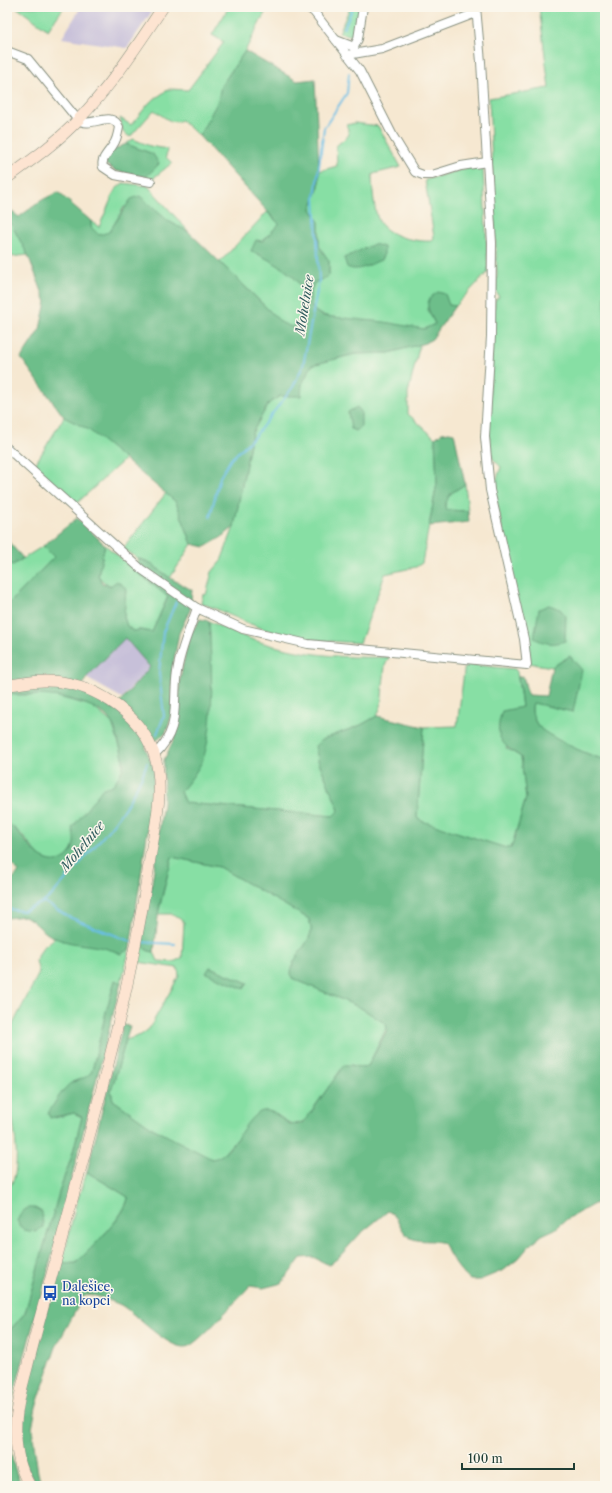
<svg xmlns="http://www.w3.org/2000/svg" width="612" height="1493" font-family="'Libre Caslon Text',serif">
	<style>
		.industrial { fill: #c7c0d9 }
		.green { fill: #87dfa4; stroke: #538e6c; fill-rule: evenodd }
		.forest { fill: #6dbe8a; stroke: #467e5f; fill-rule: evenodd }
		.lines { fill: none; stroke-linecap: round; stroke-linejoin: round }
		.stream { stroke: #6abfe6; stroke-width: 2 }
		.street-casing { stroke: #8a9282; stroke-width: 10 }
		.secondary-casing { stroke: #8a9282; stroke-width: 12 }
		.street { stroke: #fff; stroke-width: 8 }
		.secondary { stroke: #fde4d1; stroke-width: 11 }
		.labels { text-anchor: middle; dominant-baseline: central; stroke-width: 3; stroke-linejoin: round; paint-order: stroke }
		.transit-label { font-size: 12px; fill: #164399; stroke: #fbf7ec; text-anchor: start }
		.water-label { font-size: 13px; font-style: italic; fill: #325e60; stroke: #fbf7ec }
	</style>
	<rect width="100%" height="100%" fill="#fbf7ec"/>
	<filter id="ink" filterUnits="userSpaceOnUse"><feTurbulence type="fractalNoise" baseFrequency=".025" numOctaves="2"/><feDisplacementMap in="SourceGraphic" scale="8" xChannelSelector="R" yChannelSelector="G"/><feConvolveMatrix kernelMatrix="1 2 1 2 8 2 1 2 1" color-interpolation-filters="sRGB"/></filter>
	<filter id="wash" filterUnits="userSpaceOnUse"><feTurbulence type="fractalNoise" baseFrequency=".012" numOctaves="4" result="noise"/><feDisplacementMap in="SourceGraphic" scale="16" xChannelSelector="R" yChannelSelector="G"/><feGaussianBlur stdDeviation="0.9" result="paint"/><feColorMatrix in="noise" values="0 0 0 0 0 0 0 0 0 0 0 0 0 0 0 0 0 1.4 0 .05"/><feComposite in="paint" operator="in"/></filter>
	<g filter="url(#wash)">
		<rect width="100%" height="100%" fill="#f6e8d1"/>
		<g class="industrial">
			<polygon points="81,7 155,7 127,48 62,38"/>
			<polygon points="125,638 150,667 122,698 86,678"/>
		</g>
		<g class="green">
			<polygon points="16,7 64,7 48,30"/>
			<path d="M229,7h39l-23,44 -24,35 -2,15 -20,35 -18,-16c-9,6 -19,-5 -27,-10l-24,27 -7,-5 -3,-14 11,7 19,-23 19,-13 19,1 36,-48 -12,-7z"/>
			<polygon points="350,7 360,7 357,27 354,36 339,33"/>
			<path d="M539,7h66v752h-2c-13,-3 -53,-21 -62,-30 -7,-7 -11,-18 -8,-27l40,10 -3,-56 -18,11 -23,-4 -1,-26 -12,-39 -22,-111 7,-20 -8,-8 -2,-8 -3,-27 7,-124 4,-3 -3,-6 1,-18 -8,-175 60,-10z"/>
			<path d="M355,123l23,3 23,41 -28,7 -1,6c1,11 2,34 8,43 10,14 36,19 52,18l2,-4 -9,-57 46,-13h12l5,105 -33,34 -6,-1 -22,3 8,16 -11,5c-19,-3 -100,-8 -109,-18 -8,-8 -5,-19 -1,-28l15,-7v-15l-10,-15v-24l-8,-13 8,-23v-15l18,-5 -1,-20 13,-11 -2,-10z"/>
			<polygon points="133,139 150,146 167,149 166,157 172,163 151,180 146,177 153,154 126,144"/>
			<polygon points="123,183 148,186 189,232 168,221 151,206 124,207 109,233 99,235 91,227 91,221 99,227 115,190"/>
			<path d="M267,212l12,12 -27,27c13,6 43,22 49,36 2,6 2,13 1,19 -1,10 -1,16 -10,22l-10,-5 -62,-61z"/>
			<polygon points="7,221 10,222 28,255 10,257 7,253"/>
			<path d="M420,344l-12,49v21l27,24 2,45 -15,80 -6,4 -31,7 -25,69c-33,-2 -67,-3 -99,-15 -21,-7 -39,-18 -60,-25l2,-9 3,1 6,-23 9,-11 13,-34 18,-94 17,-30 11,-7h8l14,-12 10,-19 43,-11 34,-1z"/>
			<polygon points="64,417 89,429 125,459 75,505 34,466"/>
			<path d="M465,484l3,27 -22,-1c-4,-14 9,-19 19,-26z"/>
			<polygon points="166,493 176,502 192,544 170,578 149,562 139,559 123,549"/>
			<path d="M105,545l63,51 -16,36 -12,-2 -7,1 -6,-5 -3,-9 2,-29c-12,-2 -21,-1 -28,-13z"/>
			<polygon points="43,546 54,557 7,606 7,563 13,565"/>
			<path d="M209,621c58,30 116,38 180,36l-4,9 -4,40 -4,10 -16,9 -40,15 -3,20 21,50 -6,6 -148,-13 -5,-11 6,-7 8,-12 16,-136z"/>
			<polygon points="465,664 515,669 517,672 522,707 506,748 521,757 526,798 511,848 506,848 421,821 417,818 424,727 457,726"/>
			<polygon points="7,695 51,695 92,706 112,723 123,756 123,770 75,843 68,857 61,861 52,862 40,857 22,835 12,826 7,828"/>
			<path d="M172,857l47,10 90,52c1,4 3,9 2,13 -3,15 -24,29 -19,46l69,30 26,16v3l-19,39 -5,2 -12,-3 -21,20 -25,35c-20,14 -27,-18 -48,-5l-37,43 -8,1 -6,-2 -52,-28 -41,-29 -2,-9 15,-51 15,-5 8,-6 30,-53 -1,-8 -40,-6 2,-16 9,5 5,1 4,9 15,1 9,-4 2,-36 -11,-8h-15zM210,967l37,16 -40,-10z"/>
			<path d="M55,938c22,5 46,5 66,16l9,-6 -9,35 -6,-2 -9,31 -14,59 -5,6 -15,5 -17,36 19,-5 8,4 -10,39 -11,30 -36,127 -14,16 -4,1v-141c15,-11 8,-53 6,-70l-6,-2v-81l32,-63 -3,-12 6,-13z"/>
			<path d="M87,1172l41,25c-1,17 -39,54 -52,66l-14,1 14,-60z"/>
		</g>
		<g class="forest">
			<path d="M245,51l52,30 18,-2 4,92v15l-8,23 8,13v24l10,15v15l-15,7 -4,11 1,12 5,6 7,4 61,6 40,7 11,-5c-6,-14 -14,-22 3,-32l7,2 4,11 6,1 -23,33 -7,4 -36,10 -34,1 -43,11 -10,19 -1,12h-21l-11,7 -17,30 -18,94 -12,10 -17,10 -13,-3 -16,-42 -87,-72 -25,-13 -43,-59 19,-29 6,-27 -18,-47 -18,-33 -3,-1v-13l12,9 23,-17 16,-8 33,29v6l8,8 10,-3 22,-33 9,-3 28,25 21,11 93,91 10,4c9,-5 9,-11 10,-21 1,-6 2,-13 -1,-19 -6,-14 -36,-30 -50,-36l5,-11 7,1 16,-17 -80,-88 19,-35 3,-15z"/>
			<polygon points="126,144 153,154 159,164 146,177 116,171 105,164 113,150"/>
			<path d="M374,244l10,3v7l-3,6c-11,4 -23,13 -34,7l-3,-9z"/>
			<polygon points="357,407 361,411 361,427 356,431 351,429 348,412"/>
			<polygon points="449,432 454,433 465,484 450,494 445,505 446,510 468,511 469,522 429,526 437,483 435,438 442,433"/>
			<path d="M77,518l28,27 -7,30 4,8 8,3 7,-5 9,7 -2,29 3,9 6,5 7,-1 12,2 16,-35 -35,-28 6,-10 10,3 21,16 22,12 -2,20 -11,23 -7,38v43l-4,13 -3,7 -8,6 -12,7 9,22 -1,26 -23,153 -9,6c-22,-11 -45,-7 -66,-16 -12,-5 -19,-16 -30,-22l-18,2v-34l12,-12 -12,-13v-31l4,-3c9,8 22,27 30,32 14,9 30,3 33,-14 1,-4 -1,-11 -2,-15l31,-40 10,-3c12,-17 13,-21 6,-42 -2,-6 -3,-14 -7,-20 -15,-26 -78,-31 -105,-28v-89l47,-49 -11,-11zM125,638l25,29 -36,42 -33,-18 5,-13z"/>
			<polygon points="7,540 23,558 13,565 7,563"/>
			<path d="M549,605l11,4 6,7 -1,25c-12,4 -20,3 -31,-3l5,-29z"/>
			<path d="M200,619l9,2c2,40 7,101 -6,138 -4,10 -16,26 -23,33l5,11 148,13 6,-6 -21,-50 -3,-14 6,-6 40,-15 16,-9 47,11 -7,91 5,3 84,27h5l2,-5 13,-45 -5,-41c-21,-13 -27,-21 -19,-46l20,-4 -4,-30 5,-1 5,19 18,1 6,-29 18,-11 12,14 -9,42 -40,-9c-3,8 1,19 7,25 8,8 54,31 65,31v439l-38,21 -12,10 -13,6 -11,9 -13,15 -14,11 -24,10h-10c-12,-10 -19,-23 -27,-37 -12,-5 -29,2 -38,-10 -8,-10 -5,-15 -17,-22l-28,23 -22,24 -9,7 -16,-8 -12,1 -19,25 -19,5 -13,-2c-13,13 -47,53 -61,60 -17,8 -54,-33 -68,-41 -11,-5 -21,-8 -32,-11l-6,3 -27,50 -20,60 -4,22 6,44 4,13h-6l-13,-26 -4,-19 2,-36 15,-64 26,-77 14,-1c13,-13 52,-49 52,-66l-41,-25 36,-147 7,1 -19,65 2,9 41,29 58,30c24,-4 31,-43 51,-48 17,-3 23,23 42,10l39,-56h7l12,3 5,-2 19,-36 -1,-6 -25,-16 -69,-30c-5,-17 16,-31 19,-46 1,-4 -1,-9 -2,-13l-90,-52 -47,-10 -13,51 -5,44 -5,-1 -9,-5 11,-56 12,-86 1,-44 10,-21 4,-18 2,-42 9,-43z"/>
			<polygon points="210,967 248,983 244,989 206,973"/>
			<path d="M115,980l6,3 -72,284 -35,127c-6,32 -7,62 8,92h-7l-8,-6v-150l4,-1 14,-16 36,-127 11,-30 10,-39 -8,-4 -24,5 -2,-5c7,-10 15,-26 25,-31 9,-4 13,-3 19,-11l14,-59z"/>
			<polygon points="28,1208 35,1208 42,1212 43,1227 35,1232 24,1230 17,1221 22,1211"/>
		</g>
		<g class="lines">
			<g class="stream">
				<polyline points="344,28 353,7"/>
				<polyline points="210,517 220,477 231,459 255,436 293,387 303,366 319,280 315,197 324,128 347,93 349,73"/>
				<polyline points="157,734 164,716 159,673 163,632 176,602"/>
				<polyline points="44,902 69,917 132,942"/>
				<path d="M7,909l16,2 21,-9 8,-7c35,-41 78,-81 95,-132"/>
				<polyline points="141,942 175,944"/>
			</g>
		</g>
	</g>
	<g filter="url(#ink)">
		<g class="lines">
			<defs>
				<g id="street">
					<polyline points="307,7 314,12 360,71 393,136 415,172 423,175 432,175 461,166 487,162"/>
					<polyline points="336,40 354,47 355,52"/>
					<polyline points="354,47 358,39 363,7"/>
					<path d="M7,51l21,8 50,61c14,9 33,-11 41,7 -1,6 -2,13 -6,18 -4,7 -13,14 -10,22l12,8 36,7"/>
					<polyline points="347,55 382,49 476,13"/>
					<polyline points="7,448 141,569 197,608 243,629 308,644 527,665 524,639 490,490 485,437 491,336 492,243 481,62 476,7"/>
					<path d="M154,755c28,-26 18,-50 23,-83 3,-22 13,-43 20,-64"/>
				</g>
				<g id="secondary">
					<path d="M7,178c25,-18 50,-36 71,-58 33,-34 59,-74 85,-113"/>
					<path d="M7,685c12,-1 25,-4 37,-4 45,-1 95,30 110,73 12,35 0,76 -5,111 -19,133 -58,262 -92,391 -10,37 -21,75 -30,112 -5,18 -10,37 -11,55 -1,22 3,45 14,63"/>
				</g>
			</defs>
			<use href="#street" class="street-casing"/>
			<use href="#secondary" class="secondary-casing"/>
			<use href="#street" class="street"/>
			<use href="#secondary" class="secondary"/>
		</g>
	</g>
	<defs>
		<symbol id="bus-bare" viewBox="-9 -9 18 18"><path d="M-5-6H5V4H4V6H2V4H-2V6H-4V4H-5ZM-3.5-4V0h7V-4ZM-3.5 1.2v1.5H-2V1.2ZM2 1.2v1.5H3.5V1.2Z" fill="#1a4fb4" stroke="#fbf7ec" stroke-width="2.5" paint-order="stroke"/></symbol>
	</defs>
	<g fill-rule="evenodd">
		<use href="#bus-bare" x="39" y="1282" width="22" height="22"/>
	</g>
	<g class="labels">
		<g class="transit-label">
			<text x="62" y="1286">Dalešice,<tspan x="62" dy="14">na kopci</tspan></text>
		</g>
		<g class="water-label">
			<text transform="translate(304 305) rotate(-81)">Mohelnice</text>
			<text transform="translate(82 846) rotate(-50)">Mohelnice</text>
		</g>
	</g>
	<rect width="612" height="1493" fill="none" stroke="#fbf7ec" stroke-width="24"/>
	<path d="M462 1463v6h112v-6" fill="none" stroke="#1f3d34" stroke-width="2"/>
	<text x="468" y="1463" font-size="12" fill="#1f3d34" stroke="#fbf7ec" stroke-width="3" paint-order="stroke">100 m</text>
</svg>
